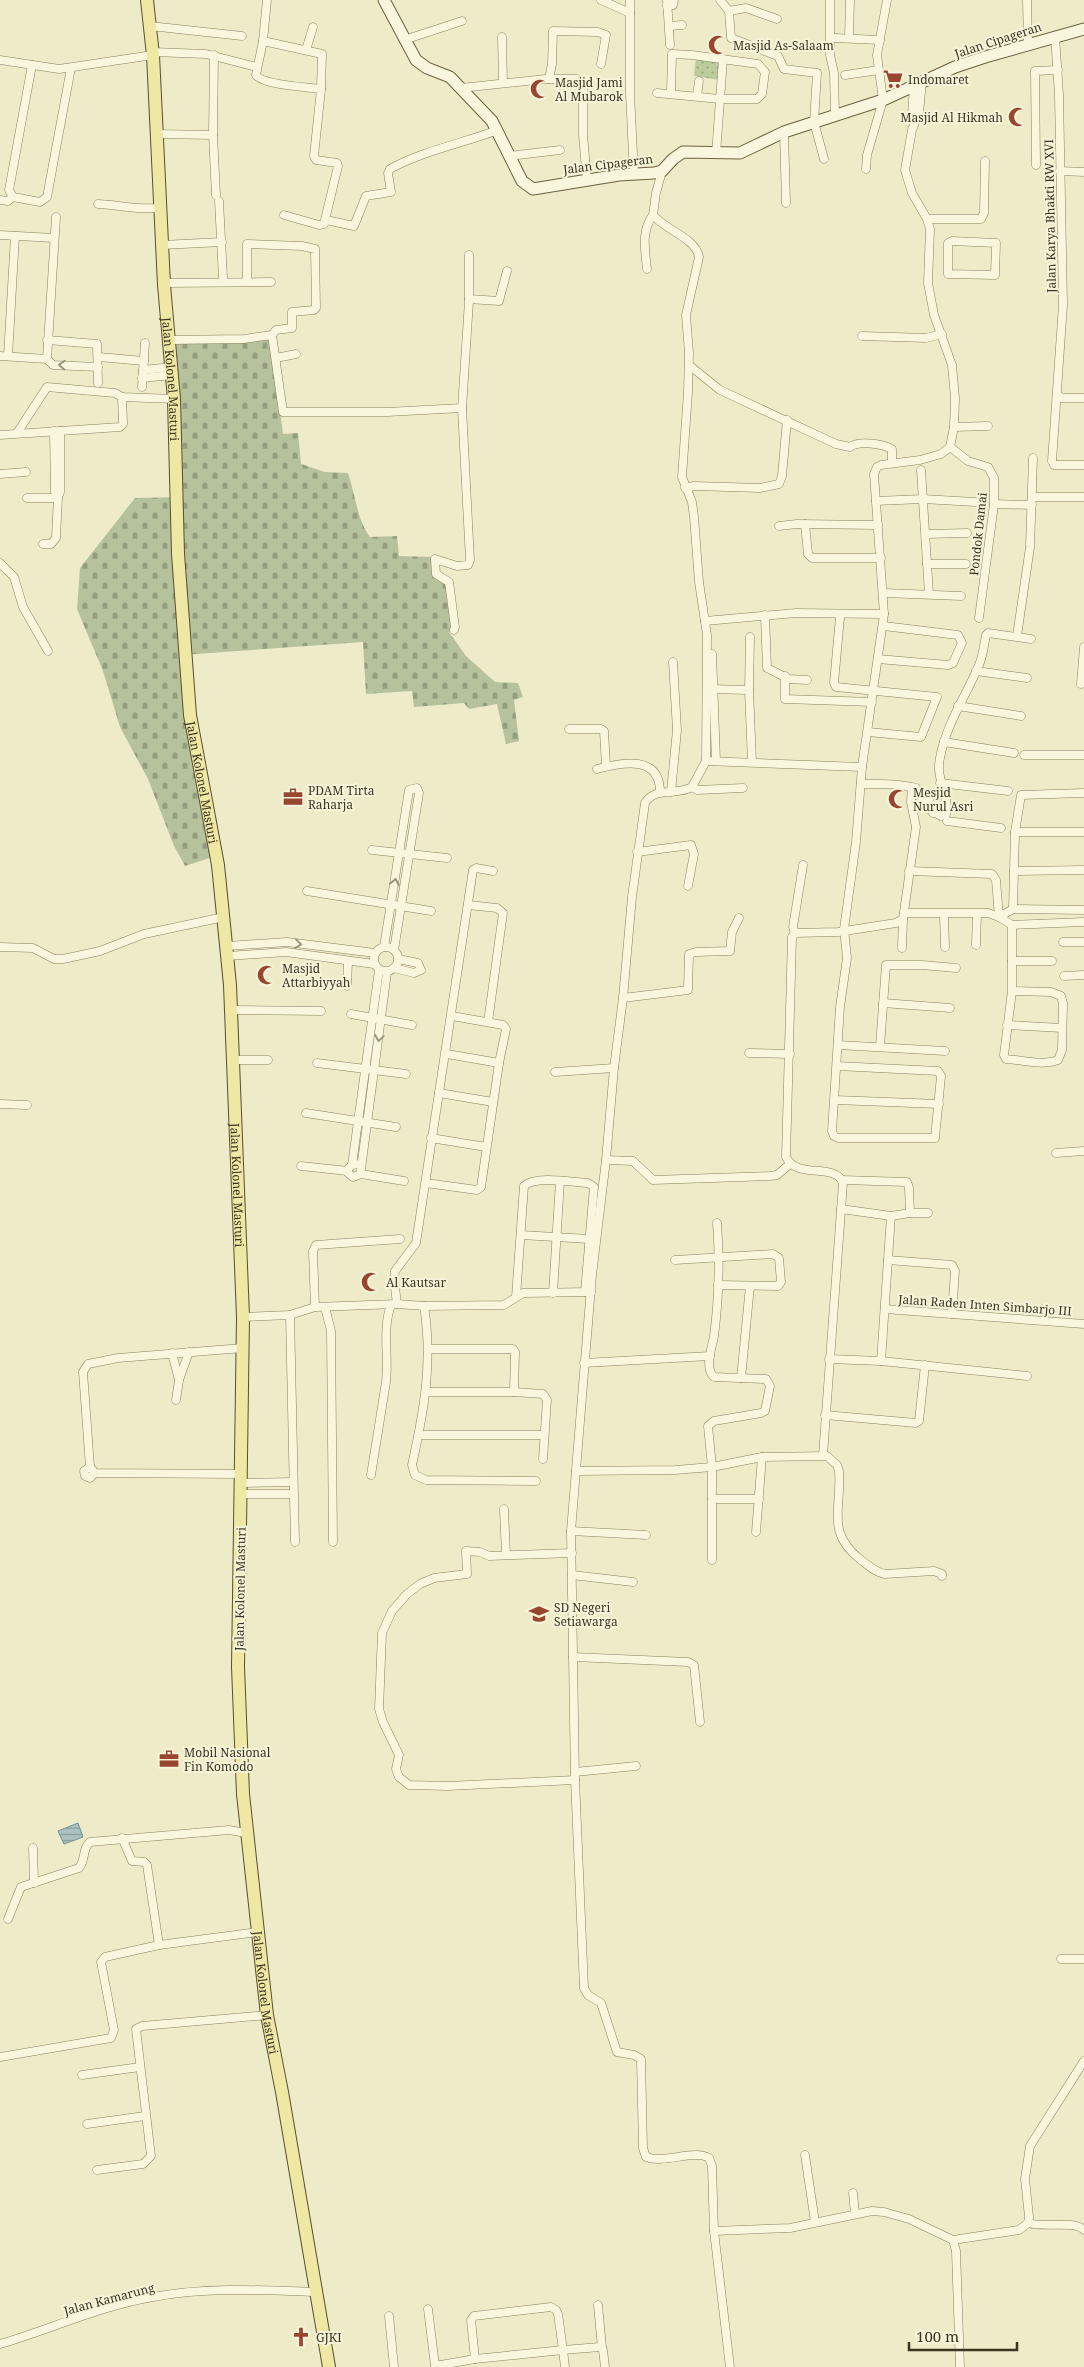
<svg xmlns="http://www.w3.org/2000/svg" width="1084" height="2367" font-family="'Noto Serif',serif">
	<style>
		.grass { fill: url(#grass-dots) }
		.cemetery { fill: url(#cemetery-stones) }
		.water { fill: url(#water-rules); stroke: #709190 }
		.lines { fill: none; stroke-linecap: round; stroke-linejoin: round }
		.street-casing { stroke: #8a805e; stroke-width: 9 }
		.secondary-casing { stroke: #6c6141; stroke-width: 13 }
		.primary-casing { stroke: #594d32; stroke-width: 14 }
		.street { stroke: #f8f6dd; stroke-width: 8 }
		.secondary { stroke: #f8f6dd; stroke-width: 11 }
		.primary { stroke: #efe8a4; stroke-width: 12 }
		.oneway { stroke: #9a957f }
		.labels { text-anchor: middle; dominant-baseline: central; stroke-width: 4; stroke-linejoin: round; paint-order: stroke }
		.street-label { font-size: 12px; fill: #3b3421; stroke: #f5f4d9 }
		.poi-label { font-size: 12px; fill: #3b3421; stroke: #f5f4d9; text-anchor: start }
	</style>
	<defs>
		<pattern id="grass-dots" width="8" height="8" patternUnits="userSpaceOnUse" patternTransform="scale(1.25)"><rect width="8" height="8" fill="#bccc9d"/><path d="M2 2h.1M6 6h.1" fill="none" stroke="#9aa680" stroke-width="1.8" stroke-linecap="round"/></pattern>
		<pattern id="cemetery-stones" width="16" height="16" patternUnits="userSpaceOnUse" patternTransform="scale(1.25)"><rect width="16" height="16" fill="#b5c29c"/><path d="M2 7V4a2 2 0 0 1 4 0v3zM10 15v-3a2 2 0 0 1 4 0v3z" fill="#949e7f"/></pattern>
		<pattern id="water-rules" width="6" height="5" patternUnits="userSpaceOnUse" patternTransform="scale(1.25)"><rect width="6" height="5" fill="#aac2c1"/><path d="M0 2.5h6" fill="none" stroke="#8c9e9c"/></pattern>
	</defs>
	<rect width="100%" height="100%" fill="#eeebc9"/>
	<polygon class="grass" points="696,57 720,60 719,80 694,76"/>
	<path class="cemetery" d="M270,338l13,96 15,-1 3,31 24,8 23,1c7,20 9,47 22,64l27,-1 2,20 35,1v21l13,4 6,47 -4,3 17,24 29,26 23,1 5,14 -9,3 5,41 -13,3 -9,-40 -28,5 -5,-6 -50,4 -2,-16 -46,3 -3,-52 -182,13 32,202 -28,9 -11,-20 -26,-67 -28,-52 -17,-56 -26,-62 3,-41 55,-70 45,-1 -7,-155z"/>
	<polygon class="water" points="78,1823 83,1837 64,1844 58,1831"/>
	<g class="lines">
		<defs>
			<g id="street">
				<path d="M267,0l-4,41 -7,34c6,10 51,12 65,14l-7,67 2,4 21,3 1,3 -14,58 -5,1 -35,-10"/>
				<polyline points="601,0 630,13"/>
				<polyline points="630,0 630,94 634,174"/>
				<polyline points="667,0 670,45"/>
				<polyline points="720,0 729,11 731,38 778,56 784,69 817,73 814,122 824,159"/>
				<polyline points="830,0 830,55 834,73 835,116"/>
				<polyline points="1027,0 1028,45"/>
				<polyline points="667,6 673,5 674,0"/>
				<polyline points="729,11 746,8 777,19"/>
				<polyline points="150,26 242,36"/>
				<polyline points="670,26 682,25"/>
				<polyline points="502,37 503,83"/>
				<polyline points="834,38 880,40"/>
				<polyline points="849,38 850,0"/>
				<polyline points="404,40 462,21"/>
				<polyline points="263,41 322,54 321,89"/>
				<polyline points="306,50 313,27"/>
				<polyline points="153,52 206,54 256,67"/>
				<polyline points="214,55 213,135 216,195"/>
				<polyline points="0,60 59,69 153,55"/>
				<polyline points="32,65 9,190 13,197 40,202 47,197 71,68"/>
				<polyline points="845,75 879,70"/>
				<polyline points="549,79 552,64 553,31 598,32 606,35 601,64"/>
				<polyline points="461,88 546,79 577,79 583,89 583,135 587,180"/>
				<polyline points="657,93 720,99 757,99 762,94 765,72 758,64 692,55 672,54 671,93"/>
				<polyline points="697,96 699,81"/>
				<polyline points="914,123 912,116 914,85"/>
				<polyline points="784,132 786,203"/>
				<polyline points="157,134 213,135"/>
				<polyline points="716,154 723,59"/>
				<polyline points="509,156 560,150"/>
				<polyline points="1036,165 1035,71 1058,70"/>
				<polyline points="866,169 867,155 883,100 877,55 887,0"/>
				<path d="M662,171l-6,22 -3,22c12,15 43,23 46,42l-13,58 3,38 -1,39 -6,85 10,25 2,15 5,65 8,53 -1,126"/>
				<polyline points="1060,171 1084,172"/>
				<polyline points="0,200 8,201 13,197"/>
				<polyline points="219,201 223,278"/>
				<path d="M98,204c21,1 40,6 62,4"/>
				<polyline points="56,217 47,359 53,365 98,367"/>
				<polyline points="927,219 981,219 984,213 985,161"/>
				<path d="M326,220l28,6 12,-30 25,-4 -3,-19 2,-4c33,-18 73,-26 108,-39"/>
				<polyline points="0,235 54,238"/>
				<polygon points="952,241 996,243 995,275 948,274 948,243"/>
				<polyline points="162,245 222,242"/>
				<path d="M647,269c-2,-19 -6,-38 6,-54"/>
				<polyline points="247,281 247,244 302,246 315,249 316,308 314,310 292,312 292,328 276,330 272,335"/>
				<polyline points="164,283 271,282"/>
				<polyline points="469,299 499,301 507,271"/>
				<polyline points="862,336 926,338 942,334"/>
				<polyline points="47,340 97,344 98,383"/>
				<polyline points="169,340 244,339 272,335 283,412 387,412 462,408"/>
				<polyline points="0,356 47,359"/>
				<polyline points="8,356 15,236"/>
				<polyline points="99,357 144,361"/>
				<polyline points="276,358 296,354"/>
				<path d="M689,365l31,25 116,54 14,3c9,-7 32,-3 42,2v14"/>
				<polyline points="143,370 172,367"/>
				<polyline points="142,378 172,375"/>
				<polyline points="142,387 145,343"/>
				<polyline points="1058,395 1062,398 1084,398"/>
				<polyline points="954,427 988,426"/>
				<polyline points="54,431 55,492 58,497 60,492 60,431"/>
				<polyline points="17,433 47,387 115,393 122,397 174,399"/>
				<polyline points="0,435 120,427 123,424 122,397"/>
				<polyline points="950,447 968,461 988,467 994,478 994,504 979,618"/>
				<polyline points="1052,461 1063,305 1059,95 1055,36"/>
				<polyline points="1054,465 1084,465"/>
				<polyline points="921,470 929,594"/>
				<polyline points="0,474 26,472"/>
				<polyline points="685,488 694,486 760,488 779,484 782,476 787,420"/>
				<polyline points="1032,497 1084,497"/>
				<polyline points="27,498 57,498"/>
				<polyline points="876,501 923,499 975,502"/>
				<polyline points="994,504 1032,505"/>
				<polyline points="805,524 808,554 812,558 881,558"/>
				<polyline points="779,526 797,524 878,525"/>
				<polyline points="926,534 967,533"/>
				<polyline points="43,544 51,544 56,538 58,497"/>
				<polyline points="0,563 14,577 23,607 48,651"/>
				<polyline points="927,564 966,564"/>
				<polyline points="884,593 961,596"/>
				<polyline points="765,615 767,668 789,679 807,680"/>
				<polyline points="840,617 834,683 836,687 937,697 921,737 868,732"/>
				<polyline points="705,621 796,613 884,614"/>
				<polyline points="454,630 455,627 449,582 436,574 435,559 457,566 468,565 470,560 462,408 469,301 469,255"/>
				<polyline points="1017,636 1030,547 1033,458"/>
				<polyline points="750,637 749,690 752,762"/>
				<polyline points="712,654 716,761"/>
				<polyline points="878,659 948,665 953,663 962,643 958,635 884,626"/>
				<polyline points="976,671 1027,678"/>
				<polyline points="785,676 785,699 872,702"/>
				<polyline points="1081,684 1084,647"/>
				<polyline points="708,689 749,690"/>
				<polyline points="958,706 1021,716"/>
				<polyline points="569,729 601,729 604,731 606,766"/>
				<polyline points="944,742 1014,753"/>
				<polyline points="1024,755 1084,755"/>
				<path d="M862,767l-156,-6 -14,26c-16,9 -36,-1 -47,16l-13,94 -9,101 -9,70 -8,92 -14,115 -21,256 4,249 9,208 4,7 13,8 16,49 17,3 7,4 2,89 3,9c19,7 48,-8 63,1l3,8 2,65 76,-3 82,-17 12,1 25,7 44,21 66,-10 9,-7 1,-6 -4,-38 5,-33 54,-85"/>
				<path d="M597,769c26,-7 63,-14 63,23"/>
				<polyline points="940,783 1008,791"/>
				<path d="M861,784c27,1 67,-6 72,29"/>
				<polyline points="692,787 697,790 743,788"/>
				<polyline points="916,788 924,806 941,816"/>
				<polyline points="671,792 677,730 673,662"/>
				<path d="M946,814c4,-21 -11,-34 -6,-56 6,-34 26,-62 39,-93 4,-9 5,-20 7,-30l2,-2 43,6"/>
				<polyline points="947,821 1001,828"/>
				<polyline points="1015,832 1084,832"/>
				<polyline points="372,850 447,858"/>
				<polyline points="637,852 691,845 694,854 688,886"/>
				<polyline points="909,871 992,874 996,880 999,917 1013,909 1084,910"/>
				<polyline points="1014,871 1084,870"/>
				<polyline points="307,891 431,911"/>
				<polyline points="468,905 497,908 503,913 488,1022"/>
				<polyline points="1013,909 1015,832 1021,795 1084,793"/>
				<polyline points="905,913 988,913 999,917 1012,925 1084,922"/>
				<polyline points="944,914 945,947"/>
				<polyline points="795,933 793,927 803,865"/>
				<polyline points="1063,942 1084,942"/>
				<polyline points="976,945 977,914"/>
				<polyline points="227,946 287,942 375,953"/>
				<circle cx="386" cy="959" r="12"/>
				<polyline points="0,947 33,948 54,959 63,959 100,951 144,934 224,917"/>
				<polyline points="384,947 409,790 417,788 419,793 394,950"/>
				<polyline points="902,948 903,919"/>
				<polyline points="228,956 286,952 374,964"/>
				<polyline points="1012,961 1052,961"/>
				<polyline points="394,968 414,973 421,970 418,963 398,959"/>
				<polyline points="1064,976 1084,975"/>
				<polyline points="347,986 348,961"/>
				<path d="M1012,991l39,1 10,4 2,7 -1,47 -4,10c-16,6 -36,0 -52,-1l-2,-4 8,-64v-66"/>
				<polyline points="623,998 688,990 689,954 696,952 730,951 732,932 739,918"/>
				<polyline points="883,1003 950,1008"/>
				<polyline points="231,1010 321,1011"/>
				<polyline points="351,1014 412,1025"/>
				<polyline points="1007,1025 1062,1028"/>
				<polyline points="838,1045 945,1051"/>
				<polyline points="880,1046 886,965 922,965 956,968"/>
				<polyline points="749,1053 790,1054"/>
				<polyline points="447,1054 499,1063"/>
				<polyline points="232,1060 268,1060"/>
				<polyline points="317,1063 406,1074"/>
				<polyline points="837,1066 938,1071 941,1076 935,1138 838,1138 834,1136 832,1131 840,1007 847,958 844,929 856,842 862,767 884,614 874,474 877,467 881,465 920,460 941,454 950,447 954,427 955,398 952,365 934,315 928,283 930,229 927,219 912,193 905,170 912,130 919,112 922,82"/>
				<polyline points="555,1072 614,1068"/>
				<polyline points="439,1093 493,1102"/>
				<polyline points="835,1100 939,1104"/>
				<polyline points="0,1104 27,1105"/>
				<polyline points="306,1113 396,1127"/>
				<polyline points="431,1138 486,1147"/>
				<polyline points="1056,1153 1084,1151"/>
				<polyline points="606,1160 633,1161 653,1180 770,1176 777,1175 790,1164"/>
				<polyline points="356,1164 352,1165 348,1169 348,1173 353,1177 361,1174 404,1181"/>
				<polyline points="352,1165 379,970"/>
				<polyline points="301,1166 348,1171"/>
				<polyline points="361,1169 387,972"/>
				<polyline points="426,1183 477,1190 481,1187 499,1063 506,1029 503,1025 452,1016"/>
				<polyline points="841,1209 891,1216 910,1213 909,1188 907,1182 842,1180"/>
				<polyline points="910,1213 928,1213"/>
				<polyline points="521,1235 589,1239"/>
				<polyline points="675,1260 773,1254 779,1258 781,1282 778,1286 718,1285"/>
				<polyline points="888,1260 952,1265 955,1271 952,1314"/>
				<polyline points="553,1293 560,1181"/>
				<path d="M516,1297l8,-111c11,-11 49,-4 64,-3l6,4 -9,105"/>
				<polyline points="397,1304 394,1279 395,1271 416,1243 473,870 476,868 493,871"/>
				<path d="M424,1306c9,56 0,105 -12,159l3,10 11,5 110,1"/>
				<polyline points="315,1307 313,1251 316,1245 400,1239"/>
				<polyline points="325,1307 331,1331 333,1542"/>
				<polyline points="885,1309 1084,1324"/>
				<polyline points="290,1315 295,1542"/>
				<polyline points="243,1317 290,1315 315,1307 397,1304 424,1306 504,1305 523,1293 591,1292"/>
				<polyline points="428,1349 513,1349 515,1352 514,1392"/>
				<polyline points="172,1353 179,1380"/>
				<polyline points="829,1359 881,1361 1027,1376"/>
				<polyline points="881,1361 891,1216"/>
				<polyline points="584,1363 710,1356"/>
				<polyline points="741,1378 750,1286"/>
				<polyline points="427,1392 514,1392 543,1394 547,1400 543,1459"/>
				<polyline points="176,1400 179,1380 189,1352"/>
				<polyline points="825,1415 916,1423 919,1421 925,1365"/>
				<polyline points="419,1435 544,1435"/>
				<path d="M823,1455l20,-272c-7,-21 -46,-3 -57,-26l6,-220 3,-4 43,-1 58,-9 7,-4 13,-92 -5,-25 1,-15"/>
				<polyline points="90,1467 83,1372 88,1364 118,1358 243,1348"/>
				<path d="M576,1471l99,-1 37,-3 50,-10 65,-1 10,9 2,6c3,38 -14,61 22,89 8,6 14,12 24,14l49,-3 8,3v2"/>
				<polyline points="95,1473 90,1467 84,1471 85,1476 90,1478 95,1473 241,1474"/>
				<path d="M371,1475l15,-93c3,-26 -4,-53 5,-77"/>
				<polyline points="241,1483 292,1482"/>
				<polyline points="241,1494 293,1494"/>
				<polyline points="712,1499 759,1499"/>
				<polyline points="504,1509 506,1555"/>
				<polyline points="571,1531 646,1535"/>
				<polyline points="756,1532 762,1457"/>
				<polyline points="572,1553 489,1556 480,1552 466,1551 467,1574 434,1578 420,1584 407,1594 392,1611 382,1633 379,1709 383,1722 399,1755 396,1769 399,1777 409,1785 448,1786 575,1780"/>
				<path d="M712,1560v-93l-4,-41 6,-5 47,-8 4,-2 5,-25 -4,-7 -52,-2c-10,-9 -2,-29 0,-41 5,-38 6,-75 3,-113"/>
				<polyline points="572,1575 633,1582"/>
				<polyline points="573,1657 688,1662 694,1665 700,1722"/>
				<polyline points="575,1772 636,1766"/>
				<polyline points="122,1838 132,1861 144,1862 147,1865 159,1945"/>
				<polyline points="33,1848 34,1883"/>
				<path d="M8,1919l13,-32 58,-19c7,-8 3,-20 11,-26l139,-12 17,3"/>
				<polyline points="1061,1959 1084,1959"/>
				<polyline points="0,2057 111,2038 114,2030 101,1962 105,1957 159,1945 258,1932"/>
				<polyline points="82,2075 140,2067"/>
				<polyline points="87,2124 145,2116"/>
				<polyline points="805,2155 815,2222"/>
				<polyline points="97,2170 143,2164 151,2156 136,2029 142,2026 267,2015"/>
				<polyline points="853,2193 855,2214"/>
				<path d="M1028,2223c15,5 46,-3 56,7"/>
				<polyline points="714,2231 730,2367"/>
				<polyline points="953,2240 956,2251 960,2367"/>
				<polyline points="598,2305 602,2348"/>
				<polyline points="428,2309 435,2366 475,2359 471,2320 474,2316 551,2307 556,2310 558,2314 563,2350 600,2347 603,2350 605,2367"/>
				<polyline points="389,2316 394,2367"/>
				<path d="M0,2344c51,-15 100,-38 153,-47 55,-10 108,-7 163,-5"/>
				<polyline points="475,2359 563,2350 565,2367"/>
			</g>
			<polyline id="secondary" points="384,0 416,60 427,68 450,77 492,121 522,181 533,189 619,175 654,173 662,171 673,159 683,152 740,153 784,132 883,100 955,67 985,57 1084,29"/>
			<g id="primary">
				<path id="s1" d="M147,0l6,55 11,230 10,114 4,155 12,161 28,150 12,120 13,332 -5,350 5,127 24,221 15,77 47,275"/>
			</g>
		</defs>
		<use href="#street" class="street-casing"/>
		<use href="#secondary" class="secondary-casing"/>
		<use href="#primary" class="primary-casing"/>
		<use href="#street" class="street"/>
		<use href="#secondary" class="secondary"/>
		<use href="#primary" class="primary"/>
	</g>
	<defs><path id="oneway-chevron" d="M-2-3.5L2.5 0L-2 3.5" fill="none" stroke-width="1.6" stroke-linecap="round" stroke-linejoin="round" transform="scale(1.25)"/></defs>
	<g class="oneway">
		<use href="#oneway-chevron" transform="translate(62 365) rotate(-177)"/>
		<use href="#oneway-chevron" transform="translate(395 882) rotate(-79)"/>
		<use href="#oneway-chevron" transform="translate(298 944) rotate(7)"/>
		<use href="#oneway-chevron" transform="translate(379 1038) rotate(98)"/>
	</g>
	<defs>
		<symbol id="mosque-bare" viewBox="-9 -9 18 18"><path d="M3.5-4.9A6 6 0 1 0 3.5 4.9A5 5 0 1 1 3.5-4.9Z" fill="#98462f" stroke="#f5f4d9" stroke-width="2.5" paint-order="stroke"/></symbol>
		<symbol id="supermarket-bare" viewBox="-9 -9 18 18"><path d="M-6-5.5h2.5l.6 2H6L4.5 2H-2.5L-4.4-4H-6ZM-1.5 3.2a1.3 1.3 0 1 0 .1 0ZM3 3.2a1.3 1.3 0 1 0 .1 0Z" fill="#98462f" stroke="#f5f4d9" stroke-width="2.5" paint-order="stroke"/></symbol>
		<symbol id="office-bare" viewBox="-9 -9 18 18"><path d="M-6-3h4V-5.5h4V-3h4V5H-6ZM-1-4.5V-3h2v-1.5ZM-6 0V1H6V0Z" fill="#98462f" stroke="#f5f4d9" stroke-width="2.5" paint-order="stroke"/></symbol>
		<symbol id="school-bare" viewBox="-9 -9 18 18"><path d="M0-5L7-2L0 1L-7-2ZM-4 1L0 2.5L4 1V4Q0 6-4 4Z" fill="#98462f" stroke="#f5f4d9" stroke-width="2.5" paint-order="stroke"/></symbol>
		<symbol id="church-bare" viewBox="-9 -9 18 18"><path d="M-1.2-6h2.4v3.5h3.3v2.4h-3.3V6h-2.4V-.1h-3.3v-2.4h3.3Z" fill="#98462f" stroke="#f5f4d9" stroke-width="2.5" paint-order="stroke"/></symbol>
	</defs>
	<g fill-rule="evenodd">
		<use href="#mosque-bare" x="704" y="31" width="28" height="28"/>
		<use href="#supermarket-bare" x="879" y="65" width="28" height="28"/>
		<use href="#mosque-bare" x="526" y="75" width="28" height="28"/>
		<use href="#mosque-bare" x="1004" y="103" width="28" height="28"/>
		<use href="#office-bare" x="279" y="783" width="28" height="28"/>
		<use href="#mosque-bare" x="884" y="785" width="28" height="28"/>
		<use href="#mosque-bare" x="253" y="961" width="28" height="28"/>
		<use href="#mosque-bare" x="357" y="1268" width="28" height="28"/>
		<use href="#school-bare" x="525" y="1600" width="28" height="28"/>
		<use href="#office-bare" x="155" y="1745" width="28" height="28"/>
		<use href="#church-bare" x="287" y="2323" width="28" height="28"/>
	</g>
	<g class="labels">
		<g class="street-label">
			<text transform="translate(998 40) rotate(-18)">Jalan Cipageran</text>
			<text transform="translate(608 164) rotate(-7)">Jalan Cipageran</text>
			<text transform="translate(1050 216) rotate(-91)">Jalan Karya Bhakti RW XVI</text>
			<text stroke="none"><textPath href="#s1" startOffset="380">Jalan Kolonel Masturi</textPath></text>
			<text transform="translate(978 534) rotate(-84)">Pondok Damai</text>
			<text stroke="none"><textPath href="#s1" startOffset="785">Jalan Kolonel Masturi</textPath></text>
			<text stroke="none"><textPath href="#s1" startOffset="1190">Jalan Kolonel Masturi</textPath></text>
			<text transform="translate(985 1305) rotate(4)">Jalan Raden Inten Simbarjo III</text>
			<text transform="translate(240 1589) rotate(-89)">Jalan Kolonel Masturi</text>
			<text stroke="none"><textPath href="#s1" startOffset="1999">Jalan Kolonel Masturi</textPath></text>
			<text transform="translate(109 2299) rotate(-15)">Jalan Kamarung</text>
		</g>
		<g class="poi-label">
			<text x="733" y="45">Masjid As-Salaam</text>
			<text x="908" y="79">Indomaret</text>
			<text x="555" y="82">Masjid Jami<tspan x="555" dy="14">Al Mubarok</tspan></text>
			<text x="1003" y="117" text-anchor="end">Masjid Al Hikmah</text>
			<text x="308" y="790">PDAM Tirta<tspan x="308" dy="14">Raharja</tspan></text>
			<text x="913" y="792">Mesjid<tspan x="913" dy="14">Nurul Asri</tspan></text>
			<text x="282" y="968">Masjid<tspan x="282" dy="14">Attarbiyyah</tspan></text>
			<text x="386" y="1282">Al Kautsar</text>
			<text x="554" y="1607">SD Negeri<tspan x="554" dy="14">Setiawarga</tspan></text>
			<text x="184" y="1752">Mobil Nasional<tspan x="184" dy="14">Fin Komodo</tspan></text>
			<text x="316" y="2337">GJKI</text>
		</g>
	</g>
	<path d="M909 2342v8h108v-8" fill="none" stroke="#3b3421" stroke-width="2.5"/>
	<text x="916" y="2342" font-size="15" fill="#3b3421" stroke="#f5f4d9" stroke-width="4" paint-order="stroke">100 m</text>
</svg>
